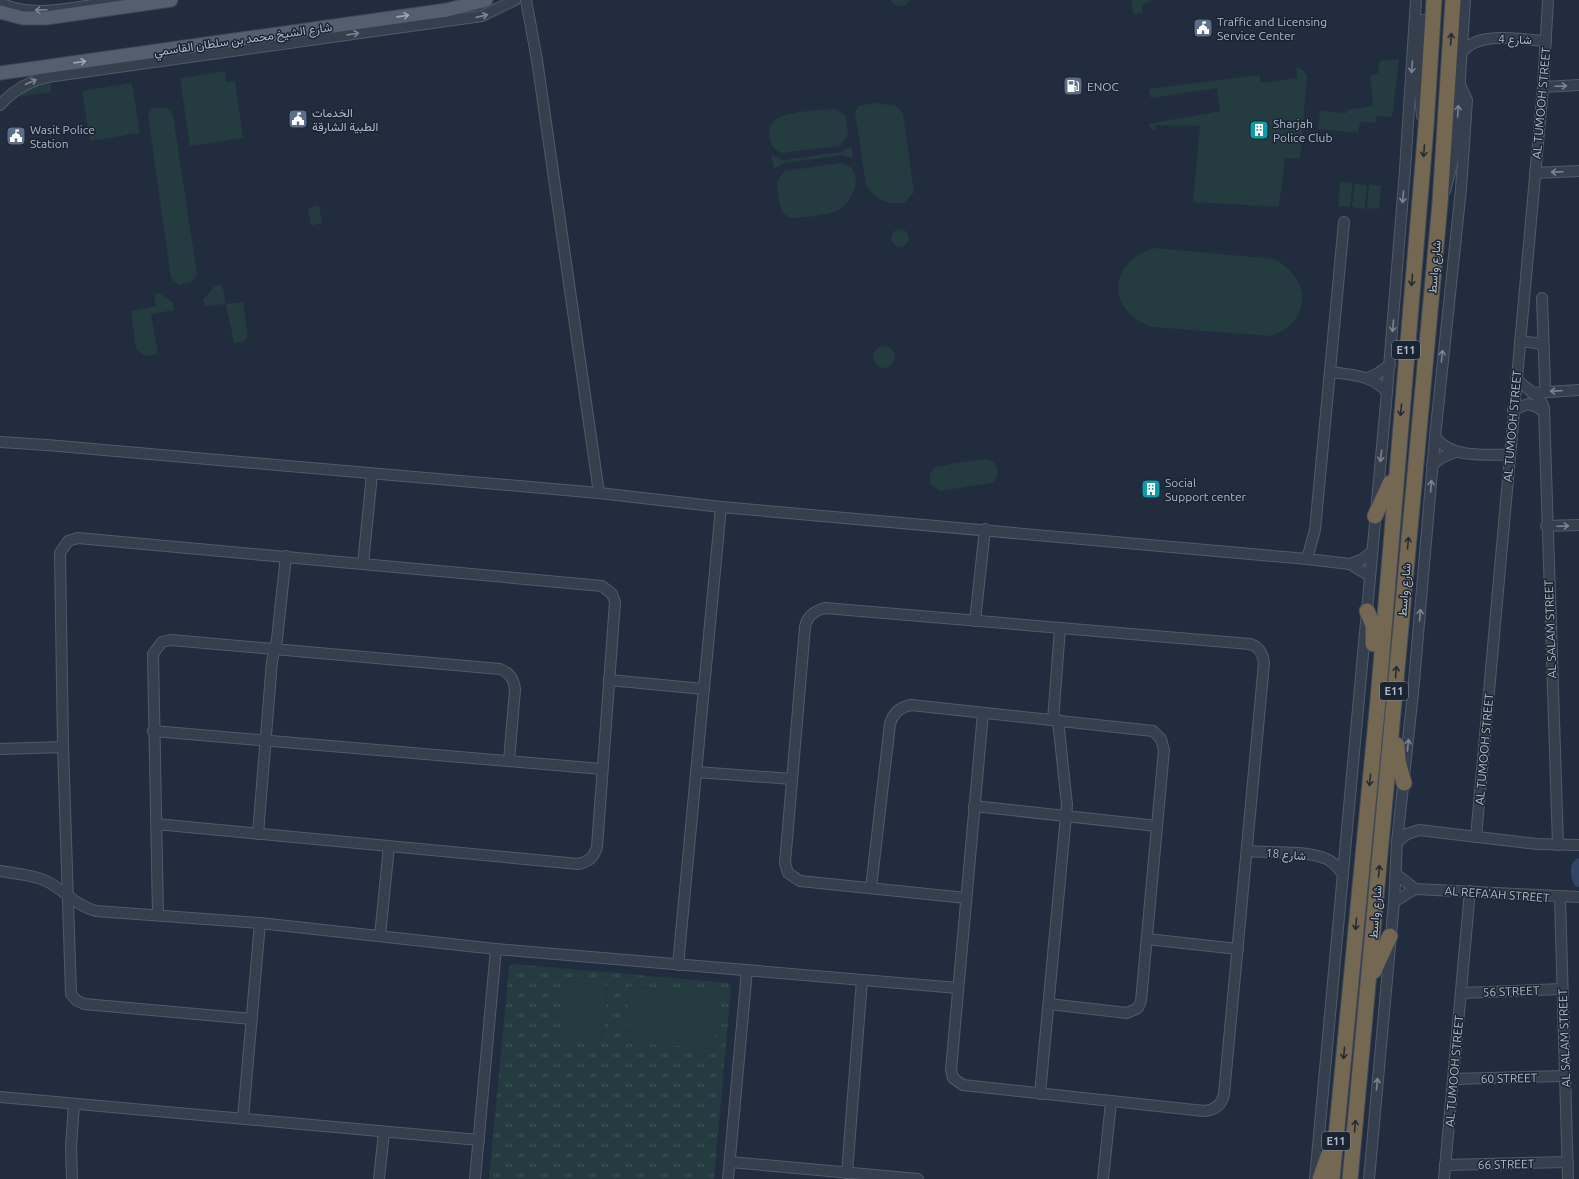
<svg xmlns="http://www.w3.org/2000/svg" width="1579" height="1179" font-family="Ubuntu,Vazirmatn,sans-serif">
	<style>
		.grass { fill: #243b3f }
		.park { fill: url(#park-tufts); fill-rule: evenodd }
		.water { fill: #324565 }
		.lines { fill: none; stroke-linecap: round; stroke-linejoin: round }
		.minor-casing { stroke: #515a69; stroke-width: 12 }
		.major-casing { stroke: #3f4857; stroke-width: 15 }
		.highway-casing { stroke: #414a59; stroke-width: 17 }
		.minor { stroke: #363f4e; stroke-width: 10 }
		.major { stroke: #535e6e; stroke-width: 13 }
		.highway { stroke: #756852; stroke-width: 15 }
		.oneway { stroke: #7a8392 }
		.oneway2 { stroke: #9ea8b7 }
		.oneway3 { stroke: #242b36 }
		.labels { text-anchor: middle; dominant-baseline: central; stroke-width: 3; stroke-linejoin: round; paint-order: stroke }
		.shield { fill: #1b2433; stroke: #848d9c; stroke-width: 1 }
		.shield-label { font-size: 11px; font-weight: bold; fill: #b1bac9 }
		.poi-label { font-size: 12px; fill: #b1bac9; stroke: #1b2433; text-anchor: start }
		.street-label { font-size: 12px; fill: #b1bac9; stroke: #1b2433 }
	</style>
	<defs>
		<pattern id="park-tufts" width="24" height="20" patternUnits="userSpaceOnUse"><rect width="24" height="20" fill="#243b3f"/><path d="M3 7l-1-3M5 7V3M7 7l1-3M15 17l-1-3M17 17v-4M19 17l1-3" fill="none" stroke="#415559"/></pattern>
	</defs>
	<rect width="100%" height="100%" fill="#212d3e"/>
	<g class="grass">
		<polygon points="891,0 910,0 906,5 899,7 893,4"/>
		<polygon points="1131,0 1151,0 1151,2 1142,4 1143,13 1133,14"/>
		<polygon points="1399,59 1392,117 1376,116 1376,123 1360,122 1358,133 1318,129 1320,111 1346,113 1347,110 1373,106 1370,76 1377,74 1379,69 1379,61"/>
		<polygon points="1296,68 1302,69 1307,76 1300,159 1285,158 1279,207 1193,202 1200,126 1156,125 1155,131 1153,131 1148,124 1220,111 1217,88 1151,98 1149,89 1260,75 1261,83 1297,78"/>
		<polygon points="225,71 226,82 235,81 243,138 190,146 180,78"/>
		<polygon points="50,77 51,92 22,96 22,89"/>
		<polygon points="132,83 140,133 90,141 82,91"/>
		<path d="M875,103l21,3 7,7 11,79 -10,11c-18,1 -29,-2 -38,-19l-11,-71 3,-7z"/>
		<polygon points="166,107 173,115 197,274 192,282 179,285 171,278 148,116 152,108"/>
		<path d="M836,109l10,7 2,19 -8,11 -59,7c-9,-5 -11,-9 -12,-19 0,-5 2,-11 6,-14 11,-9 46,-10 61,-11z"/>
		<polygon points="851,146 853,158 842,155 784,163 774,169 771,155 784,160 842,152"/>
		<path d="M840,163c3,1 9,3 11,5 12,11 -1,36 -12,42 -6,4 -45,10 -51,7 -7,-4 -8,-12 -9,-18 -2,-12 -4,-19 6,-28z"/>
		<polygon points="1340,182 1353,183 1350,207 1338,206"/>
		<polygon points="1355,184 1367,185 1365,209 1352,207"/>
		<polygon points="1369,184 1381,186 1379,209 1367,208"/>
		<circle cx="900" cy="238" r="9"/>
		<path d="M1155,248l119,11c38,19 38,63 -3,77l-119,-9c-47,-16 -44,-67 3,-79z"/>
		<polygon points="222,284 226,304 243,302 248,336 243,342 234,343 226,304 205,306 203,300 215,286"/>
		<polygon points="159,293 173,303 174,310 151,314 158,354 144,356 136,349 131,311 156,306 154,294"/>
		<circle cx="884" cy="357" r="11"/>
		<path d="M985,459l9,3c5,7 5,15 -2,21l-52,8 -9,-6 -2,-10 5,-7 4,-2z"/>
		<polygon points="566,982 608,985 603,1040 561,1036"/>
		<polygon points="630,986 719,994 714,1049 625,1041"/>
	</g>
	<g class="park">
		<polygon points="319,206 322,223 311,225 308,208"/>
		<path d="M514,964l214,19 3,5 -17,191h-225l20,-212zM566,982l42,3 -5,55 -42,-4zM630,986l89,8 -5,55 -89,-8z"/>
	</g>
	<path class="water" d="M1579,858v29l-4,-1c-5,-8 -7,-25 4,-28z"/>
	<g class="lines">
		<defs>
			<g id="minor">
				<polyline points="526,0 537,60 599,493"/>
				<path d="M0,3c36,17 84,2 122,-3"/>
				<polyline points="1422,20 1420,95 1422,116"/>
				<path d="M1462,52c18,-22 58,-12 84,-11"/>
				<polyline points="1543,87 1579,85"/>
				<path d="M0,105c13,-15 28,-23 47,-28l435,-61 33,-16"/>
				<polyline points="1535,173 1579,171"/>
				<polyline points="1445,191 1452,164 1457,125 1465,0"/>
				<polyline points="1542,298 1545,384"/>
				<polyline points="1520,341 1543,344"/>
				<path d="M1331,372c21,3 41,3 56,20"/>
				<polyline points="1367,378 1377,374 1390,365"/>
				<path d="M1516,378c10,12 24,16 28,30l14,437"/>
				<polyline points="1532,393 1579,390"/>
				<polyline points="1513,410 1528,404 1537,407 1544,412"/>
				<path d="M1435,437c17,22 49,17 74,18"/>
				<polyline points="0,442 47,445 599,493 721,507 1307,559 1350,564 1370,576"/>
				<polyline points="1432,465 1443,457 1456,452"/>
				<polyline points="1546,526 1579,525"/>
				<polyline points="1307,559 1315,530 1344,222"/>
				<polyline points="363,564 372,474"/>
				<polyline points="1350,564 1361,560 1372,552"/>
				<polyline points="975,621 985,529"/>
				<polyline points="609,680 704,689"/>
				<polyline points="1053,720 1060,628"/>
				<polyline points="153,731 602,769"/>
				<polyline points="0,749 63,747"/>
				<polyline points="697,772 792,779"/>
				<polyline points="974,806 1157,826"/>
				<path d="M156,824l422,40c11,-2 16,-7 19,-17l18,-245 -3,-8 -10,-8 -524,-48 -10,3 -8,12 3,194 8,247 5,6 8,4 168,15"/>
				<polyline points="258,834 272,661 277,639 286,556"/>
				<polyline points="1476,837 1543,87 1548,0"/>
				<polyline points="1397,842 1407,834 1419,830 1537,844 1579,845"/>
				<path d="M1247,851c24,2 54,-1 77,7 8,2 14,10 19,16"/>
				<path d="M0,871c15,3 32,3 46,10 19,9 28,24 50,30l164,12 236,26 462,39"/>
				<polyline points="1396,874 1415,889"/>
				<path d="M871,888l19,-164c3,-11 10,-17 21,-19l242,26 8,8 3,11 -23,251 -3,7 -11,5 -78,-9"/>
				<path d="M966,898l-166,-17 -12,-8 -3,-10 20,-236c2,-11 9,-16 20,-19l425,36c9,3 13,9 14,19l-40,431c-2,11 -9,16 -20,17l-241,-26 -10,-7 -2,-8 32,-357"/>
				<polyline points="1560,898 1568,1179"/>
				<polyline points="1394,902 1415,889 1579,897"/>
				<path d="M158,915l-5,-261 9,-12 9,-2 329,29c10,4 14,10 15,21l-6,71"/>
				<polyline points="380,936 389,846"/>
				<polyline points="1147,939 1238,949"/>
				<polyline points="678,965 721,507"/>
				<polyline points="1461,993 1562,989"/>
				<polyline points="1453,1079 1565,1076"/>
				<polyline points="1040,1094 1067,805 1058,720"/>
				<polyline points="0,1097 479,1140"/>
				<polyline points="243,1118 260,923"/>
				<polyline points="730,1162 918,1179"/>
				<polyline points="1445,1165 1568,1162"/>
				<polyline points="847,1173 862,980"/>
				<polyline points="72,1179 71,1147 74,1104"/>
				<polyline points="379,1179 384,1132"/>
				<polyline points="475,1179 496,949"/>
				<polyline points="728,1179 747,970"/>
				<polyline points="1103,1179 1111,1102"/>
				<polyline points="1315,1179 1387,392 1405,170 1416,0"/>
				<polyline points="1369,1179 1394,902 1397,842 1413,693 1435,437 1461,189 1467,100 1460,85"/>
				<polyline points="1444,1179 1470,891"/>
			</g>
			<g id="major">
				<polyline points="0,12 23,18 46,18 171,0"/>
				<polyline points="0,73 447,10 486,0"/>
			</g>
			<g id="highway">
				<polyline points="1375,516 1390,483"/>
				<polyline points="1367,611 1373,625 1373,644"/>
				<polyline points="1397,745 1398,761 1404,783"/>
				<polyline points="1374,971 1390,936"/>
				<polyline points="1320,1179 1328,1156"/>
				<polyline points="1332,1179 1378,700 1426,127 1434,0"/>
				<polyline points="1350,1179 1440,203 1453,0"/>
			</g>
		</defs>
		<use href="#minor" class="minor-casing"/>
		<use href="#major" class="major-casing"/>
		<use href="#highway" class="highway-casing"/>
		<use href="#minor" class="minor"/>
		<use href="#major" class="major"/>
		<use href="#highway" class="highway"/>
	</g>
	<defs><path id="oneway-shaft" d="M-6 0H5M1.5-3L5.5 0L1.5 3" fill="none" stroke-width="1.6" stroke-linecap="round" stroke-linejoin="round"/></defs>
	<g class="oneway">
		<use href="#oneway-shaft" transform="translate(41 10) rotate(178)"/>
		<use href="#oneway-shaft" transform="translate(482 16) rotate(-13)"/>
		<use href="#oneway-shaft" transform="translate(353 34) rotate(-8)"/>
		<use href="#oneway-shaft" transform="translate(1412 67) rotate(94)"/>
		<use href="#oneway-shaft" transform="translate(31 82) rotate(-23)"/>
		<use href="#oneway-shaft" transform="translate(1561 86) rotate(-2)"/>
		<use href="#oneway-shaft" transform="translate(1458 111) rotate(-86)"/>
		<use href="#oneway-shaft" transform="translate(1557 172) rotate(178)"/>
		<use href="#oneway-shaft" transform="translate(1403 197) rotate(95)"/>
		<use href="#oneway-shaft" transform="translate(1393 326) rotate(95)"/>
		<use href="#oneway-shaft" transform="translate(1442 356) rotate(-84)"/>
		<use href="#oneway-shaft" transform="translate(1556 391) rotate(178)"/>
		<use href="#oneway-shaft" transform="translate(1381 456) rotate(96)"/>
		<use href="#oneway-shaft" transform="translate(1431 486) rotate(-86)"/>
		<use href="#oneway-shaft" transform="translate(1563 526) rotate(-2)"/>
		<use href="#oneway-shaft" transform="translate(1420 615) rotate(-85)"/>
		<use href="#oneway-shaft" transform="translate(1408 745) rotate(-84)"/>
		<use href="#oneway-shaft" transform="translate(1377 1084) rotate(-85)"/>
	</g>
	<g class="oneway2">
		<use href="#oneway-shaft" transform="translate(403 16) rotate(-8)"/>
		<use href="#oneway-shaft" transform="translate(80 62) rotate(-8)"/>
	</g>
	<g class="oneway3">
		<use href="#oneway-shaft" transform="translate(1451 39) rotate(-86)"/>
		<use href="#oneway-shaft" transform="translate(1424 151) rotate(95)"/>
		<use href="#oneway-shaft" transform="translate(1412 280) rotate(95)"/>
		<use href="#oneway-shaft" transform="translate(1401 410) rotate(95)"/>
		<use href="#oneway-shaft" transform="translate(1408 543) rotate(-85)"/>
		<use href="#oneway-shaft" transform="translate(1396 672) rotate(-85)"/>
		<use href="#oneway-shaft" transform="translate(1370 780) rotate(95)"/>
		<use href="#oneway-shaft" transform="translate(1379 871) rotate(-85)"/>
		<use href="#oneway-shaft" transform="translate(1356 924) rotate(95)"/>
		<use href="#oneway-shaft" transform="translate(1344 1053) rotate(95)"/>
		<use href="#oneway-shaft" transform="translate(1355 1126) rotate(-85)"/>
	</g>
	<defs>
		<symbol id="civic-square" viewBox="-11 -11 22 22"><rect x="-9" y="-9" width="18" height="18" rx="4" fill="#5c6f8a" stroke="#1b2433"/><path d="M-.6-6.5H3V-4.5H.6V-3L4-1V1h2V6H-6V1h2V-1L-.6-3ZM-1.2 2.5V6h2.4V2.5Z" fill="#fff"/></symbol>
		<symbol id="fuel-square" viewBox="-11 -11 22 22"><rect x="-9" y="-9" width="18" height="18" rx="4" fill="#5c6f8a" stroke="#1b2433"/><path d="M-5.5-6h7V0h2V4h1.3V-2.5L3-4.5l.8-.8L6-3V5H2.5V1h-1V6h-7ZM-4.2-4.7v3.2H.2V-4.7Z" fill="#fff"/></symbol>
		<symbol id="building-square" viewBox="-11 -11 22 22"><rect x="-9" y="-9" width="18" height="18" rx="4" fill="#0f9aa8" stroke="#1b2433"/><path d="M-4-6H4V6H1V3H-1V6H-4ZM-2.5-4.3h1.7v1.8h-1.7ZM.8-4.3h1.7v1.8H.8ZM-2.5-1h1.7V.8h-1.7ZM.8-1h1.7V.8H.8Z" fill="#fff"/></symbol>
	</defs>
	<g fill-rule="evenodd">
		<use href="#civic-square" x="1192" y="17" width="22" height="22"/>
		<use href="#fuel-square" x="1062" y="75" width="22" height="22"/>
		<use href="#civic-square" x="287" y="108" width="22" height="22"/>
		<use href="#building-square" x="1248" y="119" width="22" height="22"/>
		<use href="#civic-square" x="5" y="125" width="22" height="22"/>
		<use href="#building-square" x="1140" y="478" width="22" height="22"/>
	</g>
	<g class="labels">
		<g class="shield">
			<rect x="1392" y="341" width="28" height="18" rx="3"/>
			<rect x="1380" y="682" width="28" height="18" rx="3"/>
			<rect x="1322" y="1132" width="28" height="18" rx="3"/>
		</g>
		<g class="shield-label">
			<text x="1406" y="350">E11</text>
			<text x="1394" y="691">E11</text>
			<text x="1336" y="1141">E11</text>
		</g>
		<g class="poi-label">
			<text x="1217" y="21">Traffic and Licensing<tspan x="1217" dy="14">Service Center</tspan></text>
			<text x="1087" y="86">ENOC</text>
			<text x="312" y="112">الخدمات<tspan x="312" dy="14">الطبية الشارقة</tspan></text>
			<text x="1273" y="123">Sharjah<tspan x="1273" dy="14">Police Club</tspan></text>
			<text x="30" y="129">Wasit Police<tspan x="30" dy="14">Station</tspan></text>
			<text x="1165" y="482">Social<tspan x="1165" dy="14">Support center</tspan></text>
		</g>
		<g class="street-label">
			<text transform="translate(243 39) rotate(-8)">شارع الشيخ محمد بن سلطان القاسمي</text>
			<text transform="translate(1515 39) rotate(2)">شارع 4</text>
			<text transform="translate(1541 103) rotate(-85)">AL TUMOOH STREET</text>
			<text transform="translate(1434 267) rotate(-85)">شارع واسط</text>
			<text transform="translate(1512 426) rotate(-85)">AL TUMOOH STREET</text>
			<text transform="translate(1404 590) rotate(-85)">شارع واسط</text>
			<text transform="translate(1550 629) rotate(-92)">AL SALAM STREET</text>
			<text transform="translate(1484 749) rotate(-85)">AL TUMOOH STREET</text>
			<text transform="translate(1286 854) rotate(5)">شارع 18</text>
			<text transform="translate(1497 894) rotate(4)">AL REFA'AH STREET</text>
			<text transform="translate(1375 912) rotate(-85)">شارع واسط</text>
			<text transform="translate(1511 991) rotate(-2)">56 STREET</text>
			<text transform="translate(1564 1038) rotate(-92)">AL SALAM STREET</text>
			<text transform="translate(1454 1071) rotate(-85)">AL TUMOOH STREET</text>
			<text transform="translate(1509 1078) rotate(-1)">60 STREET</text>
			<text transform="translate(1506 1164) rotate(-1)">66 STREET</text>
		</g>
	</g>
</svg>
